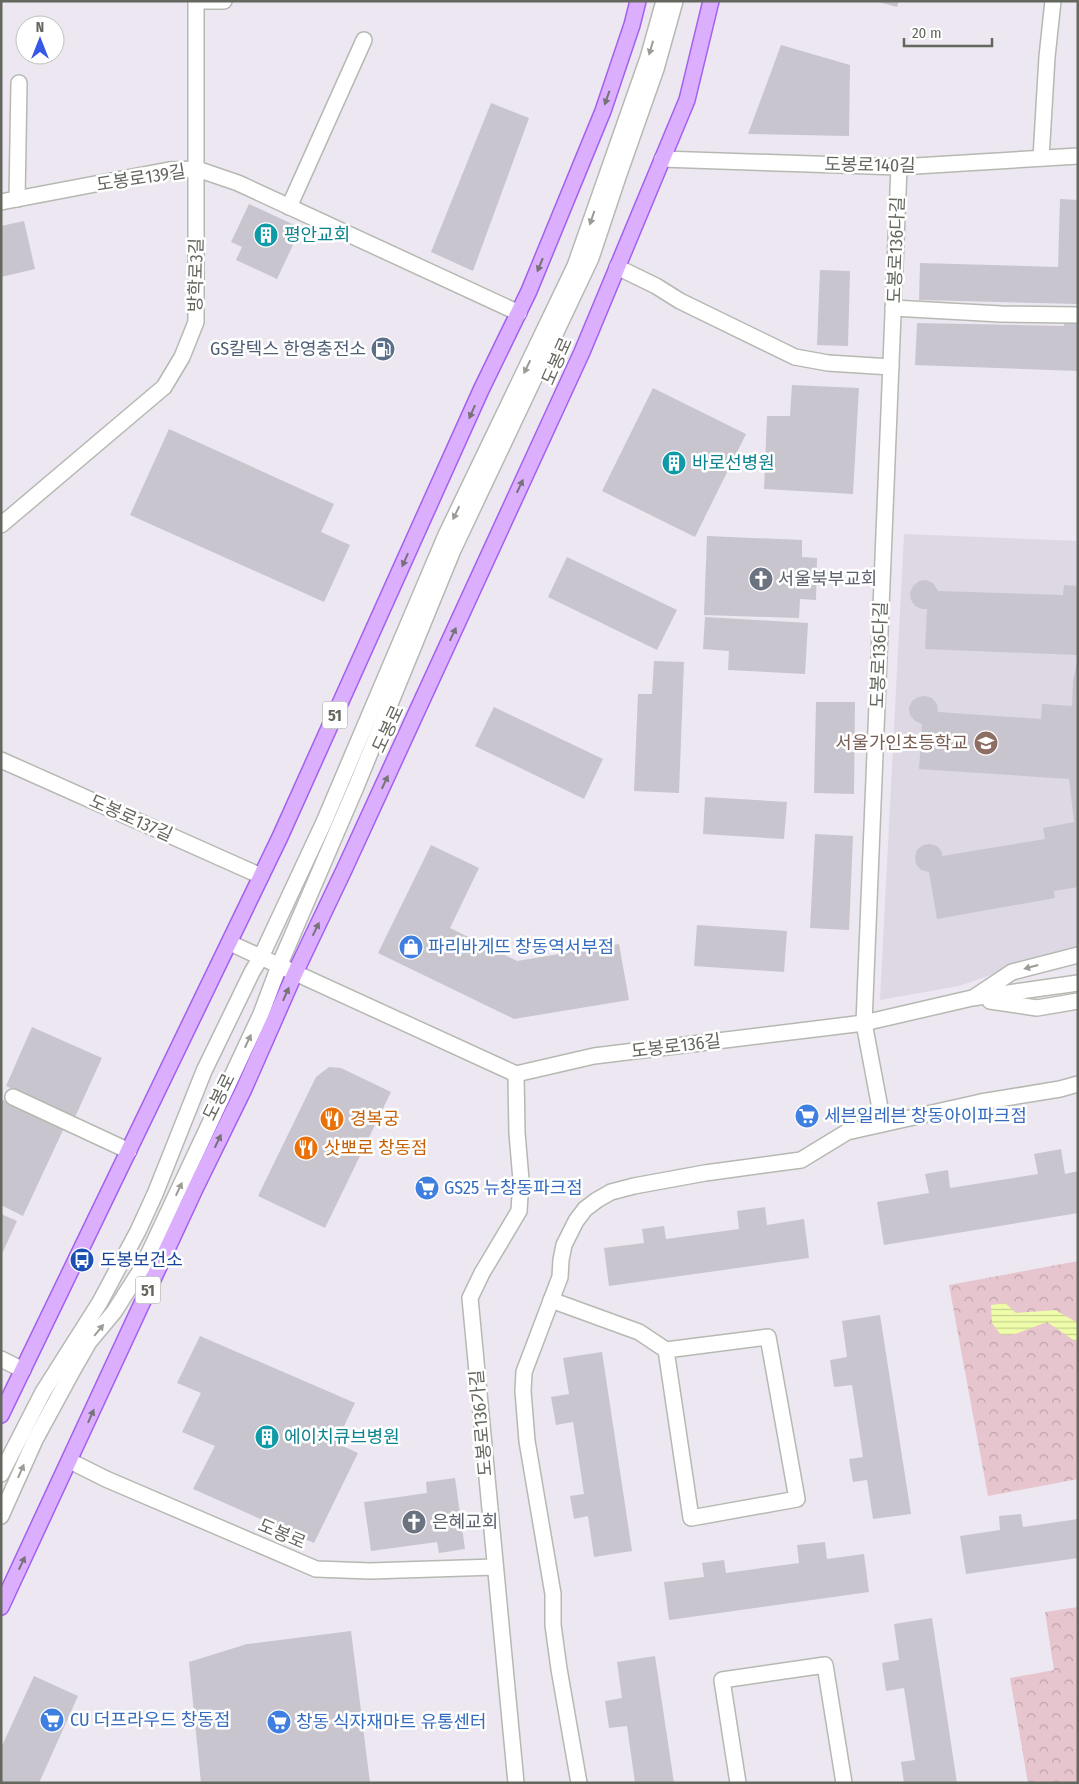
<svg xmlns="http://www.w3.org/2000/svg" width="1079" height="1784" font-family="'Fira Sans Condensed','Noto Sans KR',sans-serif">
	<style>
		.education { fill: #ddd8e3 }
		.park { fill: url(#park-crowns) }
		.water { fill: url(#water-rules) }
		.building { fill: #c9c5ce }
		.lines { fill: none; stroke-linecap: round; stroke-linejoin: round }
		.minor-casing { stroke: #b6b9b2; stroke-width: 18 }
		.major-casing { stroke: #a261ef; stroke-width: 18 }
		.minor { stroke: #fff; stroke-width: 15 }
		.major { stroke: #dcaffe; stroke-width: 15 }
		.oneway { fill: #9a9c96 }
		.oneway2 { fill: #767276 }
		.labels { text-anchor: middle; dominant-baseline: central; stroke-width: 5; stroke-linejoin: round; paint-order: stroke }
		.shield { fill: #fff; stroke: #92958e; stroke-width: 1 }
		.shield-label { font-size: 16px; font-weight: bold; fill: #64675e }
		.street-label { font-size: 18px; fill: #64675e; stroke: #fff }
		.culture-label { font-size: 18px; fill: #0d838f; stroke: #fff; text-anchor: start }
		.service-label { font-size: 18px; fill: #4e5e75; stroke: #fff; text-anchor: end }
		.worship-label { font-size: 18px; fill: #5b616d; stroke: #fff; text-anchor: start }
		.education-label { font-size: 18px; fill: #785e54; stroke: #fff; text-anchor: end }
		.shop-label { font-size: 18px; fill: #366cbe; stroke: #fff; text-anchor: start }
		.food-label { font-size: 18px; fill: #c56008; stroke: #fff; text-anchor: start }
		.transit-label { font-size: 18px; fill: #164399; stroke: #fff; text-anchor: start }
	</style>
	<defs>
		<pattern id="park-crowns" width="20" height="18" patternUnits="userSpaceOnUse" patternTransform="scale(1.25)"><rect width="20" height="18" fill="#e7c5ce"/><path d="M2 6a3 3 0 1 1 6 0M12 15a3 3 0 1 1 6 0" fill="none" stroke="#bfa4aa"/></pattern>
		<pattern id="water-rules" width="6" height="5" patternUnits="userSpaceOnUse" patternTransform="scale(1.25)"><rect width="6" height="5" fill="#effdaa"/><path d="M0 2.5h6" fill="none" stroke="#c5d18e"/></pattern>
	</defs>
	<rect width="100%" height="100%" fill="#ece7f0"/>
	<polygon class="education" points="904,534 1078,541 1078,945 959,986 880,1000"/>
	<g class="park">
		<polygon points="1078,1261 1078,1479 988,1496 949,1285"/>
		<polygon points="1078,1607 1078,1783 1028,1783 1010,1678 1054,1670 1045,1612"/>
	</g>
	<polygon class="water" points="1005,1303 1016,1313 1055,1310 1078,1323 1078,1343 1047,1322 1015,1334 1001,1335 992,1323 991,1305"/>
	<g class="building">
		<polygon points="875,1 899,1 897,7"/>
		<polygon points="781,45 850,65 849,136 748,134"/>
		<polygon points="491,103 529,118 473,271 431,252"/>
		<polygon points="1060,199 1078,200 1078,304 919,300 920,263 1058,267"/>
		<polygon points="249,204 301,228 277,279 236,260 242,247 231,242"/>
		<polygon points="24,221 35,269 1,277 1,226"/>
		<polygon points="820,270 850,271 848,346 817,345"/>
		<polygon points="1064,319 1078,320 1078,371 915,365 917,323 1064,326"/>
		<polygon points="792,385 859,388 853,494 764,489 767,416 790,416"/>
		<polygon points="653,388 746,434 695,537 602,491"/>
		<polygon points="169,429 334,504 321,532 350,545 324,602 130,515"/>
		<polygon points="707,536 802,540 802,557 817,558 816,600 800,599 799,618 704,615"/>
		<polygon points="567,557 677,610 657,650 548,597"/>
		<polygon points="926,580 933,583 938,591 1063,595 1064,585 1078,586 1078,655 925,649 927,609 922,609 915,606 911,600 910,593 913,586 919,581"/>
		<polygon points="705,617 808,623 805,674 728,670 729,651 703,649"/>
		<polygon points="654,661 684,662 679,793 634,791 638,694 652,694"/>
		<polygon points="1077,662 1078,887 1054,891 1055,898 937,919 929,872 921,870 916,864 915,857 917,850 923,845 930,844 937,846 942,852 942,856 1045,839 1043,828 1074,822 1069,779 919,769 922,724 915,721 910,715 909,708 912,701 918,697 925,696 932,698 937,704 938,712 1041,719 1042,704 1072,706 1073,681"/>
		<polygon points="816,702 855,702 854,794 814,793"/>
		<polygon points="494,707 603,759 584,799 475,746"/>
		<polygon points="705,797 787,802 784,839 703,834"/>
		<polygon points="815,834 853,836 849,930 810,928"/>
		<polygon points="431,845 479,868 450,928 517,961 619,944 629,1000 514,1019 378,953"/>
		<polygon points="697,925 787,931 784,972 694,966"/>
		<polygon points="32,1027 102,1058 75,1117 6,1086"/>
		<polygon points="329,1067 341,1068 391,1092 325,1228 258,1196 316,1077"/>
		<polygon points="1,1099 64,1128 23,1216 1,1205"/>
		<polygon points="1061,1149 1065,1174 1078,1171 1078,1213 884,1245 877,1202 929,1193 925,1174 948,1170 950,1188 1038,1174 1034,1154"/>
		<polygon points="765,1207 767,1225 804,1219 809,1258 609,1286 604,1248 644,1243 642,1229 664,1226 666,1239 739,1229 737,1211"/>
		<polygon points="1,1214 17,1221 1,1256"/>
		<polygon points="880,1315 911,1514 873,1519 867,1480 853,1482 849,1459 863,1457 852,1385 834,1387 830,1360 847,1357 842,1321"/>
		<polygon points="200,1336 355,1403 336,1443 358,1453 314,1543 193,1489 215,1446 182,1432 201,1393 177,1383"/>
		<polygon points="602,1352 632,1551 594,1557 588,1516 574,1519 570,1496 584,1494 573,1422 556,1425 551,1397 569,1394 563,1358"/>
		<polygon points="455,1478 465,1549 439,1553 437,1542 371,1551 364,1502 427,1493 426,1482"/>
		<polygon points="1021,1514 1023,1527 1078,1519 1078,1558 966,1574 960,1536 1000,1530 999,1516"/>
		<polygon points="825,1542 827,1559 864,1554 869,1592 669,1620 664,1582 704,1577 702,1563 724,1560 726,1573 799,1563 797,1545"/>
		<polygon points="932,1618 957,1783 904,1783 901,1762 915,1760 904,1688 886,1691 882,1663 899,1660 894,1624"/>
		<polygon points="351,1631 370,1783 201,1783 189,1662 247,1644"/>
		<polygon points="655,1656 674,1783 635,1783 627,1726 609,1728 605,1701 622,1698 617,1662"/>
		<polygon points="34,1676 78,1696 39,1783 1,1783 1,1748"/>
	</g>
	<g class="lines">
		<defs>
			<g id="minor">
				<polyline points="196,1 224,1"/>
				<polyline points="1041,158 1047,57 1053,1"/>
				<polyline points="662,159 899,167 1078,156"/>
				<polyline points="17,199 19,83"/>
				<polyline points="1,202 169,170 197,169 238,183 519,313"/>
				<polyline points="289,207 364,40"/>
				<polyline points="617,267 656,286 680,301 795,357 828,363 891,367"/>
				<polyline points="893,308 1001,314 1078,315"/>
				<polyline points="1,525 164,387 182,357 196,322 196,1"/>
				<polyline points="1,760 261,876"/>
				<polyline points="230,943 516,1074 594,1056 864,1023 972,998 1078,983"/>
				<polyline points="976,996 1012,972 1078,955"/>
				<polyline points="990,1001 1037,1008 1078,1001"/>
				<polyline points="13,1097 129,1151"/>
				<polyline points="883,1124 864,1023 899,167"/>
				<polyline points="551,1300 639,1332 666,1350 691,1518 797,1499 768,1337 666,1350"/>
				<polyline points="1,1359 23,1370"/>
				<polyline points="70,1461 106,1479 316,1569 370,1571 495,1567"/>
				<polyline points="1,1474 43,1392 100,1302 138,1231 155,1194 204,1071 252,972 261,957 324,822 446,535 575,266 648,58 664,1"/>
				<polyline points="1,1516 35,1440 73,1370 89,1342 114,1312 142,1268 261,1014 279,966 356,787 453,550 591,258 618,177 656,69 675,1"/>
				<polyline points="516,1783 470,1298 482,1273 519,1211 521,1180 517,1133 516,1074"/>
				<polyline points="579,1783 559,1669 553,1625 553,1594 527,1441 523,1391 524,1372 560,1277 561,1260 564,1245 576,1221 585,1209 597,1200 611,1192 634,1186 705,1173 801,1160 847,1132 981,1102 1060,1089 1078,1084"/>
				<polyline points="738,1783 722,1680 825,1665 844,1783"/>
			</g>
			<g id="major">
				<polyline points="1,1415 280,837 481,390 529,291 603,111 632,25 638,1"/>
				<polyline points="1,1607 195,1189 244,1089 295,973 344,870 582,352 687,100 711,1"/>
			</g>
		</defs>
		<use href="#minor" class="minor-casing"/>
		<use href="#major" class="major-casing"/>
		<use href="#minor" class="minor"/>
		<use href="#major" class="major"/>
	</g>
	<defs><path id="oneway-solid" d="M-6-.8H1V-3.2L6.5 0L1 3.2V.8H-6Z" transform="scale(1.25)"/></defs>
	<g class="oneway">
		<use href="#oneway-solid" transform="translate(651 48) rotate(106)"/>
		<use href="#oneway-solid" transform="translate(592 218) rotate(109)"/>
		<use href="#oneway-solid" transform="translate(527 367) rotate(116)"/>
		<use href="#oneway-solid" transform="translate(456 513) rotate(116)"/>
		<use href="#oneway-solid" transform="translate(1031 967) rotate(165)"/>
		<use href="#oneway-solid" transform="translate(248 1041) rotate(-65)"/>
		<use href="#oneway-solid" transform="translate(179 1189) rotate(-65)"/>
		<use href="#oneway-solid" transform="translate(99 1330) rotate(-51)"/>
		<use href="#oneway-solid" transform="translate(21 1471) rotate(-66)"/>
	</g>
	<g class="oneway2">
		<use href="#oneway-solid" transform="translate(607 98) rotate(109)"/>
		<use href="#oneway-solid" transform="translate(540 265) rotate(112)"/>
		<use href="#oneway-solid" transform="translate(472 412) rotate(114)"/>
		<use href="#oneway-solid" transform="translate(520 486) rotate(-65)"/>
		<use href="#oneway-solid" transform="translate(405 560) rotate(114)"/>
		<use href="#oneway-solid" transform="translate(453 634) rotate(-65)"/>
		<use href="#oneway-solid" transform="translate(385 782) rotate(-65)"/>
		<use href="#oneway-solid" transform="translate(316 929) rotate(-64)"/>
		<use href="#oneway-solid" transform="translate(286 994) rotate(-66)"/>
		<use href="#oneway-solid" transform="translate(218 1141) rotate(-64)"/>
		<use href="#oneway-solid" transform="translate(91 1416) rotate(-66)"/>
		<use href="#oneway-solid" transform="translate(22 1563) rotate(-65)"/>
	</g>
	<defs>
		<symbol id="building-disc" viewBox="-11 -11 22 22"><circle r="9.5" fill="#0f9aa8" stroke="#fff"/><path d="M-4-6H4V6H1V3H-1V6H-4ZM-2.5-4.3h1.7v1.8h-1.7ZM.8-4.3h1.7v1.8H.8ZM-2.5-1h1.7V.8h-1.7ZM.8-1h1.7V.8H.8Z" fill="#fff"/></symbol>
		<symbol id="fuel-disc" viewBox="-11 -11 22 22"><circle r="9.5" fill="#5c6f8a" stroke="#fff"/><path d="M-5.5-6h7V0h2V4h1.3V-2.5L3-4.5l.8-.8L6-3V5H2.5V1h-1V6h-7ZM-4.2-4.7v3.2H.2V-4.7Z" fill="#fff"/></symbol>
		<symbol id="church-disc" viewBox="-11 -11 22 22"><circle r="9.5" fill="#6b7280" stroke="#fff"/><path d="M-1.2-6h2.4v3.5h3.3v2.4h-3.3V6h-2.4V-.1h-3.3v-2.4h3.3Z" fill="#fff"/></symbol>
		<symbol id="school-disc" viewBox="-11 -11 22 22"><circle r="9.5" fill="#8d6e63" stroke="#fff"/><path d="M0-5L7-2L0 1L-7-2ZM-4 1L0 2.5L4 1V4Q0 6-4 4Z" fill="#fff"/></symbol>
		<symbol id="shop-disc" viewBox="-11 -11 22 22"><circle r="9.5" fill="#3f7fe0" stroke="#fff"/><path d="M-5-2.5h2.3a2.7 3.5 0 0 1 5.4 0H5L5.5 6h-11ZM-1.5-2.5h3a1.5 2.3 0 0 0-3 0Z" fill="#fff"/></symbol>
		<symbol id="supermarket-disc" viewBox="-11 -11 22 22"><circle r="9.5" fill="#3f7fe0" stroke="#fff"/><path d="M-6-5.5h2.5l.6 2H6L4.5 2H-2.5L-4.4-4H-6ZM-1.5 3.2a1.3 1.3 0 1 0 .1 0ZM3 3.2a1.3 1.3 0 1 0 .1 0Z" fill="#fff"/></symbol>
		<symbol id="restaurant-disc" viewBox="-11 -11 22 22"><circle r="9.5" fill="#e8710a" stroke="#fff"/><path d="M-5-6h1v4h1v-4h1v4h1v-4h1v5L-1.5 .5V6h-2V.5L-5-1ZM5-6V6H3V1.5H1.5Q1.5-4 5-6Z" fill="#fff"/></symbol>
		<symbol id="bus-disc" viewBox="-11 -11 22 22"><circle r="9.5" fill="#1a4fb4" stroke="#fff"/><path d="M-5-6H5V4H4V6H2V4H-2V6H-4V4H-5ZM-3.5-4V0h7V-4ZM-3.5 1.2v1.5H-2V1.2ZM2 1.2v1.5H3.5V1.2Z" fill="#fff"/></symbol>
	</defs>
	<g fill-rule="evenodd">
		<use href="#building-disc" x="252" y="221" width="28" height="28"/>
		<use href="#fuel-disc" x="369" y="335" width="28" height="28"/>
		<use href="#building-disc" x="660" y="449" width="28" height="28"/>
		<use href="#church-disc" x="747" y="565" width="28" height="28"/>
		<use href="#school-disc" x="972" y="729" width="28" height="28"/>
		<use href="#shop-disc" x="397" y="933" width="28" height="28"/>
		<use href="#supermarket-disc" x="793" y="1102" width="28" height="28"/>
		<use href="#restaurant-disc" x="318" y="1105" width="28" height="28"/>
		<use href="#restaurant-disc" x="292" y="1134" width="28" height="28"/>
		<use href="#supermarket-disc" x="413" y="1174" width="28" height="28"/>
		<use href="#bus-disc" x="68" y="1246" width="28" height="28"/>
		<use href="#building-disc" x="253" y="1423" width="28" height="28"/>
		<use href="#church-disc" x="400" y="1508" width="28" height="28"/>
		<use href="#supermarket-disc" x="38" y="1706" width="28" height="28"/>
		<use href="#supermarket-disc" x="265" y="1708" width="28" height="28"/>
	</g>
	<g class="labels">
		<g class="shield">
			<rect x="322.5" y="701.5" width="25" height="27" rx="4"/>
			<rect x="135.5" y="1276.5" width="25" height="27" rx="4"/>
		</g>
		<g class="shield-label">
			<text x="335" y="715">51</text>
			<text x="148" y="1290">51</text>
		</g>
		<g class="street-label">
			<text transform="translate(870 165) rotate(1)">도봉로140길</text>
			<text transform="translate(141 178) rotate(-9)">도봉로139길</text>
			<text transform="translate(896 250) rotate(-88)">도봉로136다길</text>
			<text transform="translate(196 275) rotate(-89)">방학로3길</text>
			<text transform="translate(557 361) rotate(-66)">도봉로</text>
			<text transform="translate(879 655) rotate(-88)">도봉로136다길</text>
			<text transform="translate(388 729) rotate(-65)">도봉로</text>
			<text transform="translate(131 818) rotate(24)">도봉로137길</text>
			<text transform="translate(676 1046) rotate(-7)">도봉로136길</text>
			<text transform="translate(219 1097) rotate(-64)">도봉로</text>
			<text transform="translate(481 1423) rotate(-95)">도봉로136가길</text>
			<text transform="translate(282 1534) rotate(23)">도봉로</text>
		</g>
		<g class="culture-label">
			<text x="284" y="235">평안교회</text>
			<text x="692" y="463">바로선병원</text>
			<text x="284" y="1437">에이치큐브병원</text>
		</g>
		<g class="service-label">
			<text x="366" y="349">GS칼텍스 한영충전소</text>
		</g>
		<g class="worship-label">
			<text x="778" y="579">서울북부교회</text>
			<text x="432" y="1522">은혜교회</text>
		</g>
		<g class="education-label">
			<text x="968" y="743">서울가인초등학교</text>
		</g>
		<g class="shop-label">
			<text x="428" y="947">파리바게뜨 창동역서부점</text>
			<text x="824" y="1116">세븐일레븐 창동아이파크점</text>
			<text x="444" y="1188">GS25 뉴창동파크점</text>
			<text x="70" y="1720">CU 더프라우드 창동점</text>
			<text x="296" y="1722">창동 식자재마트 유통센터</text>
		</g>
		<g class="food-label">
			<text x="350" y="1119">경복궁</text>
			<text x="324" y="1148">삿뽀로 창동점</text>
		</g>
		<g class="transit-label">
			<text x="100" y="1260">도봉보건소</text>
		</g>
	</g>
	<rect width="1079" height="1784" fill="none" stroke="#64675e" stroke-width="5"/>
	<g transform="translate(40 40)"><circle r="24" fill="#ffffff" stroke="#c1c2bf"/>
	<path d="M0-4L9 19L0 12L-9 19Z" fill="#3757e7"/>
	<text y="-8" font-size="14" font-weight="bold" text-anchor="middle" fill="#64675e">N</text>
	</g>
	<path d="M904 38v8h88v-8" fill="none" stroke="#64675e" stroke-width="2.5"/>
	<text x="912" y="38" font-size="15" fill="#64675e" stroke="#ffffff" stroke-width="4" paint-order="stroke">20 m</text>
</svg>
